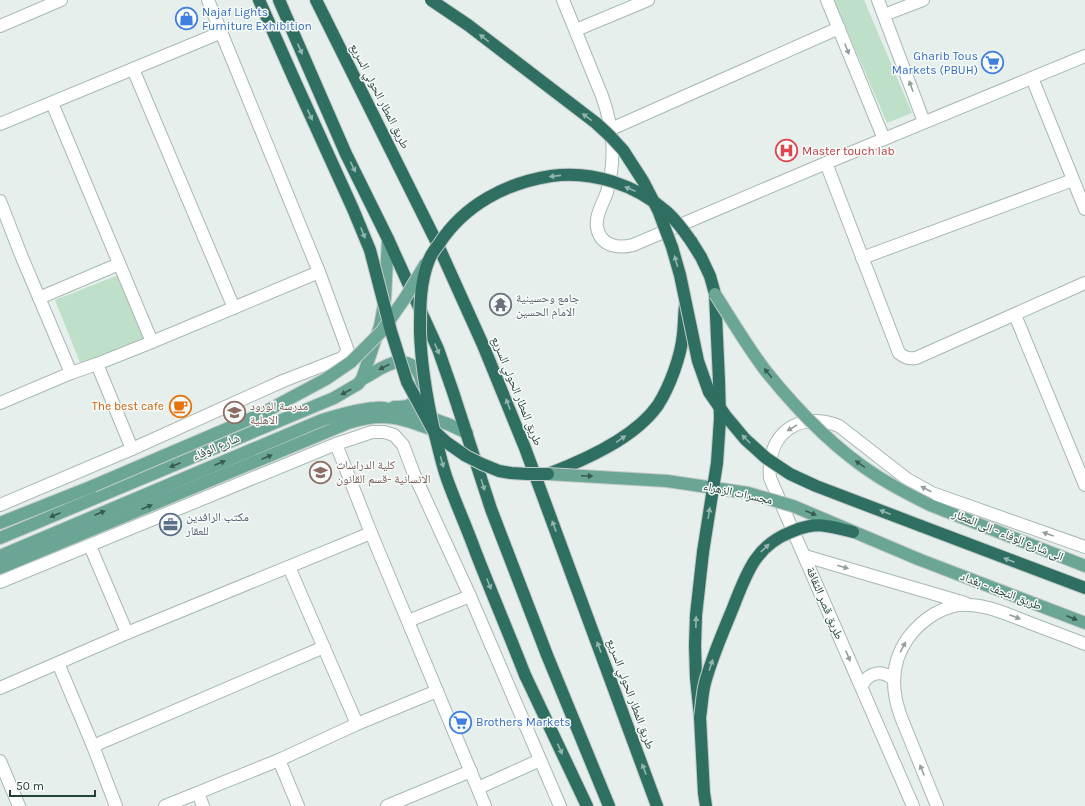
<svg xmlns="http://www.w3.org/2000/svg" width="1085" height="806" font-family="Karla,'Noto Naskh Arabic',sans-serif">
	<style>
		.green { fill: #bfe0c8 }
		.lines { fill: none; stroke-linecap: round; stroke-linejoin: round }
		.minor-casing { stroke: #a8b8b2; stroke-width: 14 }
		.major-casing { stroke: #c2cac8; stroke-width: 14 }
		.highway-casing { stroke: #c2cac8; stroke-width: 14 }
		.minor { stroke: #fff; stroke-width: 12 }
		.major { stroke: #6aa596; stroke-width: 12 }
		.highway { stroke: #2f6f62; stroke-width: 12 }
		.major-bridge-casing { stroke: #c2cac8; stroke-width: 14; stroke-linecap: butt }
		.highway-bridge-casing { stroke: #c2cac8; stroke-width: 14; stroke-linecap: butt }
		.major-bridge { stroke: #6aa596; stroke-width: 12 }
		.highway-bridge { stroke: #2f6f62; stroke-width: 12 }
		.oneway { fill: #93b5ae }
		.oneway2 { fill: #92a09c }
		.oneway3 { fill: #365b51 }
		.labels { text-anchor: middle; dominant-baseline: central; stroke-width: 3; stroke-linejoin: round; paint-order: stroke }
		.shop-label { font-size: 12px; fill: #366cbe; stroke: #f7fbf9; text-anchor: start }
		.street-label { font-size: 12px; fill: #24423a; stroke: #f7fbf9 }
		.health-label { font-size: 12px; fill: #be3a42; stroke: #f7fbf9; text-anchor: start }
		.worship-label { font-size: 12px; fill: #5b616d; stroke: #f7fbf9; text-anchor: start }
		.food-label { font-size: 12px; fill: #c56008; stroke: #f7fbf9; text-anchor: end }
		.education-label { font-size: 12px; fill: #785e54; stroke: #f7fbf9; text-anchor: start }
		.service-label { font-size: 12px; fill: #4e5e75; stroke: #f7fbf9; text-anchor: start }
	</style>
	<rect width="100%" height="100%" fill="#e6efeb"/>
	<g class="green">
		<polygon points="834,0 864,0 912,113 887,123"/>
		<polygon points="121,274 147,339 81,365 55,300"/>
	</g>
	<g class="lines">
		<defs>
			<g id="minor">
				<path d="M563,0l39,96c12,33 14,63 5,96 -4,12 -12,23 -10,35 3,19 21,22 36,18l193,-82 259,-107"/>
				<polyline points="827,0 884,139"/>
				<polyline points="878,0 924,122"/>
				<polyline points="884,15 923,0"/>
				<polyline points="0,26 61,0"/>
				<polyline points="576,30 648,0"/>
				<polyline points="133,69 234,308"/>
				<polyline points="1032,78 1085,209"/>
				<polyline points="52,103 152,342"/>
				<polyline points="0,124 222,32"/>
				<polyline points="611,129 839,28"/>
				<path d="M826,163l73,190c6,5 10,6 17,5l169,-75"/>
				<polyline points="0,201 21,255 71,373"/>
				<polyline points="862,258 1073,180"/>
				<polyline points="39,298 119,264"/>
				<polyline points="1015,315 1085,485"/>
				<polyline points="97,364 132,449"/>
				<polyline points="0,403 71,373 97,364 152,342 319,272"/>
				<polyline points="336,444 371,533 485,806"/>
				<polyline points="0,505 132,449 283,381 342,358 348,351 319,272 208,0"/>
				<polyline points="90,546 127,633"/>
				<polyline points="805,556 965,603"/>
				<polyline points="289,567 357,724"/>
				<polyline points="0,582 336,444 372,432 384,432 394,435 403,445 414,474 470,596 560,806"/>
				<polyline points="408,621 470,596"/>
				<polyline points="58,663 93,746 116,806"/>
				<path d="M862,686c6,-14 20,-17 32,-6"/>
				<polyline points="0,688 127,633 371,533"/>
				<polyline points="93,746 324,647"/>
				<polyline points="279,760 298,806"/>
				<polyline points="0,761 19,806"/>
				<polyline points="478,788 540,760"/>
				<polyline points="198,793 203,806"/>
				<polyline points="165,806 279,760 357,724 437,691"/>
				<polyline points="387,806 471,771"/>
				<path d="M913,806l-143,-328c-4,-44 28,-68 69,-52l68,53 25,14 153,54"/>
				<path d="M937,806l-36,-89c-10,-27 -10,-55 7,-79 13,-18 38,-36 62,-33 19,1 37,9 55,16 20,8 40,15 60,23"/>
			</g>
			<g id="major">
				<path d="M362,379c11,-5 24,-16 36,-17 26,-2 33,36 9,44 -4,1 -9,1 -13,1"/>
				<polyline points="930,505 1085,566"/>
				<polyline points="0,523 93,486"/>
				<polyline points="0,538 334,398 358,384 362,379 380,326 385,299 388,239"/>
				<path d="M0,556l322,-136c17,-5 35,-11 54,-12 6,-1 12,1 18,2 26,3 50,11 73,23"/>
				<polyline points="918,559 1085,623"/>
				<path d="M0,568l348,-145c34,-11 52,-6 85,7"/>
			</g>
			<g id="highway">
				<polyline points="259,0 294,79"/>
				<polyline points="279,0 346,154 388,239 438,349 453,392 491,509 547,655 609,806"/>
				<polyline points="316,0 437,243 483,345 525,448 657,806"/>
				<polyline points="691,241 701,257 710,276 715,294 719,381"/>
				<path d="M548,474c37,-14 87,-36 110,-69 12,-19 23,-49 25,-71 1,-9 1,-19 2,-28"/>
				<polyline points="921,526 1085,588"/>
				<polyline points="703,552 696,615 695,646 696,678 700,717 704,793 706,806"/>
				<polyline points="525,675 587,806"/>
			</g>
		</defs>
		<use href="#minor" class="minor-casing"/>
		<use href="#major" class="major-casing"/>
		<use href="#highway" class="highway-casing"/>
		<use href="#minor" class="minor"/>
		<use href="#major" class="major"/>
		<use href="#highway" class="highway"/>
		<defs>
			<g id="major-bridge">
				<path d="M715,294c16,25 32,52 50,76 32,40 68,78 112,106 17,11 35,20 53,29"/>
				<polyline points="548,474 667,481 748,493 793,506 918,559"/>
				<polyline points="93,486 259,415 326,379 351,362 382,331 405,298 426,263"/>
			</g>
			<g id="highway-bridge">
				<polyline points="431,0 468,25 596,123 610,136 623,150 643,181 658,210 672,247 680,275 698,361 709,392 725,415 745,439 766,458 790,474 816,486 921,526"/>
				<polyline points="294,79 353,209 370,250 391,331 407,382 433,430 446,442 466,456 482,464 499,471 511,473 527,474 548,474"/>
				<polyline points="703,552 717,463 720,419 719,381"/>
				<path d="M525,675c-16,-41 -33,-81 -49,-122 -9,-25 -20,-49 -29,-74 -5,-14 -8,-29 -12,-44 -8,-35 -14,-68 -15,-104 0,-24 0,-49 9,-71 2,-6 6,-11 10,-16 25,-39 67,-61 112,-68 41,-6 85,9 116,36 9,8 17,19 24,29"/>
				<path d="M700,717c2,-11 2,-23 5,-34 6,-23 16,-46 25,-68 15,-36 22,-68 61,-83 10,-5 24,-8 35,-6 9,1 18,4 27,6"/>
			</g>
		</defs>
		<use href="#major-bridge" class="major-bridge-casing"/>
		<use href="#highway-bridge" class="highway-bridge-casing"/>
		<use href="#major-bridge" class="major-bridge"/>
		<use href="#highway-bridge" class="highway-bridge"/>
	</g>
	<defs><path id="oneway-solid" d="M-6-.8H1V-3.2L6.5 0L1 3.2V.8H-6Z"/></defs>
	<g class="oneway">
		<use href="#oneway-solid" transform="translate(484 38) rotate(-142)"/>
		<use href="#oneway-solid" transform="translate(300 49) rotate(66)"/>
		<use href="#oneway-solid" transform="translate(310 115) rotate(65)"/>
		<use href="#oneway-solid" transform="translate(587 117) rotate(-144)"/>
		<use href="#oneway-solid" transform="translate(353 167) rotate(64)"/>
		<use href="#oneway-solid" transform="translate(555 176) rotate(174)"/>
		<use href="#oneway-solid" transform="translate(630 189) rotate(-157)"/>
		<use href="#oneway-solid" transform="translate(363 233) rotate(68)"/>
		<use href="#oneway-solid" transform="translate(676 261) rotate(-105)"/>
		<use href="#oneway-solid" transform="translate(437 349) rotate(67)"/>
		<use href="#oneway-solid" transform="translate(508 404) rotate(-111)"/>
		<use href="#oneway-solid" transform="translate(621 439) rotate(-35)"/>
		<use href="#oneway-solid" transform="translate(746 439) rotate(-135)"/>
		<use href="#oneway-solid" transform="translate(442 462) rotate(74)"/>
		<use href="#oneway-solid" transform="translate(483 485) rotate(72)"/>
		<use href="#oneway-solid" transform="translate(885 512) rotate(-159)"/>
		<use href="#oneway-solid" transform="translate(709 513) rotate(-81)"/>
		<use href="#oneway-solid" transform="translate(554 526) rotate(-110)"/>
		<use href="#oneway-solid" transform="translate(765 548) rotate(-44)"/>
		<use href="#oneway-solid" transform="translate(1009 560) rotate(-159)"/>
		<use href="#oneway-solid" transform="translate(489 584) rotate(68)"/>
		<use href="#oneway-solid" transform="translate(696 622) rotate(-88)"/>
		<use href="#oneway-solid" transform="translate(599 647) rotate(-110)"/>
		<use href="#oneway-solid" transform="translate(711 665) rotate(-72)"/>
		<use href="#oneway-solid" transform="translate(560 749) rotate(65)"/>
		<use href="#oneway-solid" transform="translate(644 769) rotate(-110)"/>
	</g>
	<g class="oneway2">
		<use href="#oneway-solid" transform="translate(847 49) rotate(68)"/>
		<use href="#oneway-solid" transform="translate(911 86) rotate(-110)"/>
		<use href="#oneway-solid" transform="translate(792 428) rotate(149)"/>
		<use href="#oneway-solid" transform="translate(926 489) rotate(-153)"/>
		<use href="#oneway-solid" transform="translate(1048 534) rotate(-161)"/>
		<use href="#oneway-solid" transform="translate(843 567) rotate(16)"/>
		<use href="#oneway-solid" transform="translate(1015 617) rotate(21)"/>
		<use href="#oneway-solid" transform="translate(903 647) rotate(-62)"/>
		<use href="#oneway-solid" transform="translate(848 656) rotate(67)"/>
		<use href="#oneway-solid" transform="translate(922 770) rotate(-112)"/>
	</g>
	<g class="oneway3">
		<use href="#oneway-solid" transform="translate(384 367) rotate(152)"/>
		<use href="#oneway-solid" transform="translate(768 373) rotate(-129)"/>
		<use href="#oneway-solid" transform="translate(346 392) rotate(152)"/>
		<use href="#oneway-solid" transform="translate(267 457) rotate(-23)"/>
		<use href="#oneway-solid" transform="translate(220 463) rotate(-23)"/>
		<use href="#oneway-solid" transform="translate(860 464) rotate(-145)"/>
		<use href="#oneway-solid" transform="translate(175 465) rotate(157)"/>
		<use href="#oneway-solid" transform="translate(587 476) rotate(3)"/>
		<use href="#oneway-solid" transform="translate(147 507) rotate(-23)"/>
		<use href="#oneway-solid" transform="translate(100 513) rotate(-23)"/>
		<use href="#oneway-solid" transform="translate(811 513) rotate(23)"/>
		<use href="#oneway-solid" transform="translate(55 515) rotate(157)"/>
		<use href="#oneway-solid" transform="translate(1072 618) rotate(21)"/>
	</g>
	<defs>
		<symbol id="shop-ring" viewBox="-11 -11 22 22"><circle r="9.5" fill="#f7fbf9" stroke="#3f7fe0" stroke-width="1.5"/><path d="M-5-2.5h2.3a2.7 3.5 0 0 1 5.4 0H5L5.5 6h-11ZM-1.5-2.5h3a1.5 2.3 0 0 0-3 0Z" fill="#3f7fe0"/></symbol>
		<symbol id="supermarket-ring" viewBox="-11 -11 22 22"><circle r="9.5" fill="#f7fbf9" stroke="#3f7fe0" stroke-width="1.5"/><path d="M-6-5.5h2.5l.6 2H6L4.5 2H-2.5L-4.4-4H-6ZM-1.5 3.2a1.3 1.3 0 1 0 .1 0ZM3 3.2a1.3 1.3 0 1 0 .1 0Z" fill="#3f7fe0"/></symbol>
		<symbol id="hospital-ring" viewBox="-11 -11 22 22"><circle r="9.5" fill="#f7fbf9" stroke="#e0444e" stroke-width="1.5"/><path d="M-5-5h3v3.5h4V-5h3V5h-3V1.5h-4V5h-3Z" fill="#e0444e"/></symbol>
		<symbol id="temple-ring" viewBox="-11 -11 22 22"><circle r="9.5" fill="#f7fbf9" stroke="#6b7280" stroke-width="1.5"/><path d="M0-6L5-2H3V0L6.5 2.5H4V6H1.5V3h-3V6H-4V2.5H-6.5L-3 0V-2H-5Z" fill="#6b7280"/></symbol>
		<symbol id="cafe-ring" viewBox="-11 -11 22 22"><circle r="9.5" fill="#f7fbf9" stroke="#e8710a" stroke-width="1.5"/><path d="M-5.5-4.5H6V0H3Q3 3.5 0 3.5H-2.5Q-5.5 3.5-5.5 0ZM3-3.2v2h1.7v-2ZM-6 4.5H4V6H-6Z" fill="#e8710a"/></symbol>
		<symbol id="school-ring" viewBox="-11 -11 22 22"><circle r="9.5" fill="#f7fbf9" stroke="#8d6e63" stroke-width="1.5"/><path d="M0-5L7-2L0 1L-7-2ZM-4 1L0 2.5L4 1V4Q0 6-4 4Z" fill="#8d6e63"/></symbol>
		<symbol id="university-ring" viewBox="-11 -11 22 22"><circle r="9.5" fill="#f7fbf9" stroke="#8d6e63" stroke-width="1.5"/><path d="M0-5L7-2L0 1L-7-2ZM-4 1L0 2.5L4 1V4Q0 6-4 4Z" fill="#8d6e63"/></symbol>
		<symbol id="office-ring" viewBox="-11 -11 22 22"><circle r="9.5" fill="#f7fbf9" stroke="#5c6f8a" stroke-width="1.5"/><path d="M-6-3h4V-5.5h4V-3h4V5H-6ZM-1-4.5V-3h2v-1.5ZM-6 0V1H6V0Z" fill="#5c6f8a"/></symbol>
	</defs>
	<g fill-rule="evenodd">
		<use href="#shop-ring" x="174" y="6" width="25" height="25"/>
		<use href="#supermarket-ring" x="980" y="50" width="25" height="25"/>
		<use href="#hospital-ring" x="774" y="138" width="25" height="25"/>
		<use href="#temple-ring" x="488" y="292" width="25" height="25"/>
		<use href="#cafe-ring" x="168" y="394" width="25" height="25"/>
		<use href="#school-ring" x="222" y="400" width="25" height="25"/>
		<use href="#university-ring" x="308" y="460" width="25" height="25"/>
		<use href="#office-ring" x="158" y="512" width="25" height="25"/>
		<use href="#supermarket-ring" x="448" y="710" width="25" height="25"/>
	</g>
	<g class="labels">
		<g class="shop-label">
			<text x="202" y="12">Najaf Lights<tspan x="202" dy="14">Furniture Exhibition</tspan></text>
			<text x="978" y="56" text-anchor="end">Gharib Tous<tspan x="978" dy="14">Markets (PBUH)</tspan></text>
			<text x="476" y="722">Brothers Markets</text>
		</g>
		<g class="street-label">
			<text transform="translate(380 96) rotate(63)">طريق المطار الحولي السريع</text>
			<text transform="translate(517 391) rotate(68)">طريق المطار الحولي السريع</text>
			<text transform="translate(216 447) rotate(-23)">شارع الوفاء</text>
			<text transform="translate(738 493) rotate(12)">مجسرات الزهراء</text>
			<text transform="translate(1008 535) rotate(22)">الى شارع الوفاء - الى المطار</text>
			<text transform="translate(1001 591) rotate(21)">طريق النجف - بغداد</text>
			<text transform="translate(825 603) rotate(67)">طريق قصر الثقافة</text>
			<text transform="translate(631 694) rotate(70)">طريق المطار الحولي السريع</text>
		</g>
		<g class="health-label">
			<text x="802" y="151">Master touch lab</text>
		</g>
		<g class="worship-label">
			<text x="516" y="298">جامع وحسينية<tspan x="516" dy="14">الامام الحسين</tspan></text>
		</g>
		<g class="food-label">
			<text x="164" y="406">The best cafe</text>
		</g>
		<g class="education-label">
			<text x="250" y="406">مدرسة الورود<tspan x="250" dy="14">الاهلية</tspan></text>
			<text x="336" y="465">كلية الدراسات<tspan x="336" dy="14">الانسانية -قسم القانون</tspan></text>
		</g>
		<g class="service-label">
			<text x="186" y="517">مكتب الرافدين<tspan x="186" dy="14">للعقار</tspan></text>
		</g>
	</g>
	<path d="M10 790v6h85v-6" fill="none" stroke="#24423a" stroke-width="2"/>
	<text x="16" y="790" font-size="12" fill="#24423a" stroke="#f7fbf9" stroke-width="3" paint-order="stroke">50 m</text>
</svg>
